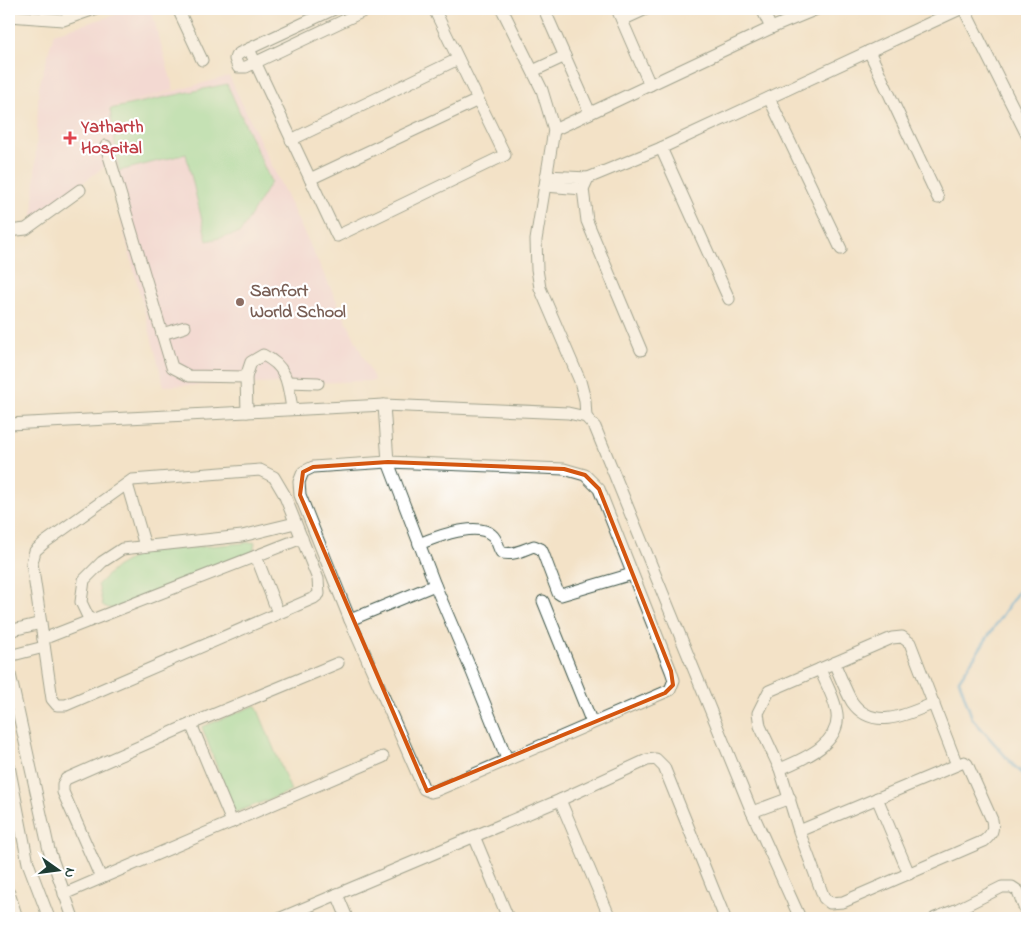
<svg xmlns="http://www.w3.org/2000/svg" width="1036" height="927" font-family="'Indie Flower',sans-serif">
	<style>
		.built { fill: #f3cfdf }
		.green { fill: #8fdf9e; stroke: #578e69 }
		.lines { fill: none; stroke-linecap: round; stroke-linejoin: round }
		.stream { stroke: #59a5d1; stroke-width: 3 }
		.minor-casing { stroke: #3f564a; stroke-width: 13 }
		.minor { stroke: #fff; stroke-width: 11 }
		.marked { fill: none; stroke: #d45610; stroke-width: 4; stroke-linejoin: round }
		.health-dot { fill: #e0444e; stroke: #fff; stroke-width: 2 }
		.education-dot { fill: #8d6e63; stroke: #fff; stroke-width: 2 }
		.labels { text-anchor: middle; dominant-baseline: central; stroke-width: 4.5; stroke-linejoin: round; paint-order: stroke }
		.health-label { font-size: 18px; font-weight: bold; fill: #be3a42; stroke: #fff; text-anchor: start }
		.education-label { font-size: 18px; font-weight: bold; fill: #785e54; stroke: #fff; text-anchor: start }
	</style>
	<rect width="100%" height="100%" fill="#fff"/>
	<filter id="ink" filterUnits="userSpaceOnUse"><feTurbulence type="fractalNoise" baseFrequency=".02" numOctaves="2"/><feDisplacementMap in="SourceGraphic" scale="10" xChannelSelector="R" yChannelSelector="G"/><feConvolveMatrix kernelMatrix="1 2 1 2 8 2 1 2 1" color-interpolation-filters="sRGB"/></filter>
	<filter id="wash" filterUnits="userSpaceOnUse"><feTurbulence type="fractalNoise" baseFrequency=".0096" numOctaves="4" result="noise"/><feDisplacementMap in="SourceGraphic" scale="20" xChannelSelector="R" yChannelSelector="G"/><feGaussianBlur stdDeviation="1.12" result="paint"/><feColorMatrix in="noise" values="0 0 0 0 0 0 0 0 0 0 0 0 0 0 0 0 0 1.4 0 .05"/><feComposite in="paint" operator="in"/></filter>
	<g filter="url(#wash)">
		<rect width="100%" height="100%" fill="#f3e2c7"/>
		<polygon class="built" points="135,9 151,9 174,90 98,112 229,76 375,381 164,386 122,224 100,119 107,165 33,218 39,86 54,33"/>
		<g class="green">
			<polygon points="227,84 271,182 240,233 207,241 186,154 119,171 110,109"/>
			<polygon points="255,542 253,554 112,609 103,606 98,584 116,567 142,552"/>
			<polygon points="256,705 291,791 234,813 202,727"/>
		</g>
		<g class="lines">
			<polyline class="stream" points="1027,578 959,680 972,718 1014,766 1027,777"/>
		</g>
	</g>
	<g filter="url(#ink)">
		<g class="lines">
			<defs>
				<g id="minor">
					<polyline points="178,9 202,60"/>
					<polyline points="334,9 240,53 236,56 235,59 238,67 246,67 368,9"/>
					<polyline points="502,9 542,90 554,130 536,240 537,269 540,288 580,381 585,400 586,417"/>
					<polyline points="544,9 590,113"/>
					<polyline points="617,9 650,85"/>
					<polyline points="762,9 771,28"/>
					<polyline points="964,9 1027,135"/>
					<polyline points="9,16 63,20 94,9"/>
					<polyline points="622,20 646,9"/>
					<polyline points="249,49 337,236 505,155 434,9"/>
					<polyline points="869,51 938,198"/>
					<polyline points="533,71 565,56"/>
					<polyline points="769,98 841,249"/>
					<polyline points="554,130 771,28 817,9"/>
					<polyline points="291,140 458,59"/>
					<polyline points="106,146 172,367 189,376 246,377"/>
					<polyline points="661,148 729,299"/>
					<polyline points="546,176 588,178"/>
					<polyline points="310,179 478,100"/>
					<polyline points="545,186 583,189"/>
					<polyline points="9,231 26,229 80,190"/>
					<polyline points="162,334 185,327"/>
					<polyline points="641,350 587,221 583,189 588,178 661,148 960,9"/>
					<polyline points="288,382 318,383"/>
					<polyline points="384,405 388,462 435,585 472,672 507,759"/>
					<path d="M247,412l-1,-35 5,-15 12,-7c25,12 25,29 29,54"/>
					<polyline points="9,424 384,405 568,413 586,417 595,427 752,812 800,918"/>
					<polygon points="388,462 564,469 585,475 599,489 671,671 674,680 670,690 435,791 431,792 424,789 350,620 300,495 299,482 303,472 313,467"/>
					<polygon points="260,470 274,477 284,494 318,579 319,594 314,598 66,705 57,705 52,699 32,563 35,551 44,543 132,480"/>
					<polyline points="127,484 145,546"/>
					<path d="M419,544c17,-7 58,-23 73,-9 5,4 6,12 9,17 10,5 23,-3 33,-6l7,3 2,4 15,40 3,2 71,-21"/>
					<polyline points="256,556 278,613"/>
					<polyline points="543,601 592,723"/>
					<polyline points="350,620 435,585"/>
					<polyline points="90,621 81,602 84,580 102,562 122,549 242,536 295,523"/>
					<polyline points="9,631 41,623"/>
					<polyline points="43,639 302,538"/>
					<polyline points="9,656 44,647"/>
					<polyline points="9,658 9,670 49,850 73,918"/>
					<path d="M834,663c6,12 11,27 18,39 21,30 56,12 82,1"/>
					<polyline points="191,724 232,822"/>
					<polyline points="9,766 28,863 49,918"/>
					<path d="M780,769c24,-10 65,-27 56,-60 -3,-14 -11,-27 -16,-40"/>
					<polyline points="877,798 909,874"/>
					<polyline points="560,800 610,918"/>
					<polyline points="752,812 790,798"/>
					<path d="M799,831l165,-69 3,2 25,56c2,10 0,14 -8,21l-141,61 -13,1 -6,-5 -25,-67 -19,-62 -20,-43 -2,-13 11,-22 123,-53 10,-1 8,6 47,122"/>
					<polyline points="474,836 508,918"/>
					<polyline points="101,878 63,792 63,784 66,779 191,724 338,663"/>
					<polyline points="9,893 17,918"/>
					<polyline points="64,894 383,757"/>
					<polyline points="337,894 347,918"/>
					<polyline points="281,918 560,800 647,760 656,759 664,767 725,918"/>
					<polyline points="935,918 958,909 1002,887 1012,887 1018,891 1027,915"/>
				</g>
			</defs>
			<use href="#minor" class="minor-casing"/>
			<use href="#minor" class="minor"/>
		</g>
	</g>
	<path d="M0 0H1036V927H0ZM388,462l176,7 21,6 14,14 72,182 2,14 -8,8 -238,98 -127,-296 3,-23 10,-5z" fill="#f3e2c7" fill-opacity=".55" fill-rule="evenodd"/>
	<path class="marked" d="M388,462l176,7 21,6 14,14 72,182 2,14 -8,8 -238,98 -127,-296 3,-23 10,-5z"/>
	<path class="health-dot" d="M67.5 130.5h5v5h5v5h-5v5h-5v-5h-5v-5h5z"/>
	<circle class="education-dot" cx="240" cy="302" r="5"/>
	<g class="labels">
		<g class="health-label">
			<text x="81" y="128">Yatharth<tspan x="81" dy="21">Hospital</tspan></text>
		</g>
		<g class="education-label">
			<text x="250" y="292">Sanfort<tspan x="250" dy="21">World School</tspan></text>
		</g>
	</g>
	<rect width="1036" height="927" fill="none" stroke="#fff" stroke-width="30"/>
	<g transform="translate(58 870) rotate(104)" stroke="#ffffff" stroke-width="4" paint-order="stroke">
	<path d="M0-4L9 19L0 12L-9 19Z" fill="#1f3d34"/>
	<text y="-8" font-size="14" font-weight="bold" text-anchor="middle" fill="#1f3d34">N</text>
	</g>
</svg>
